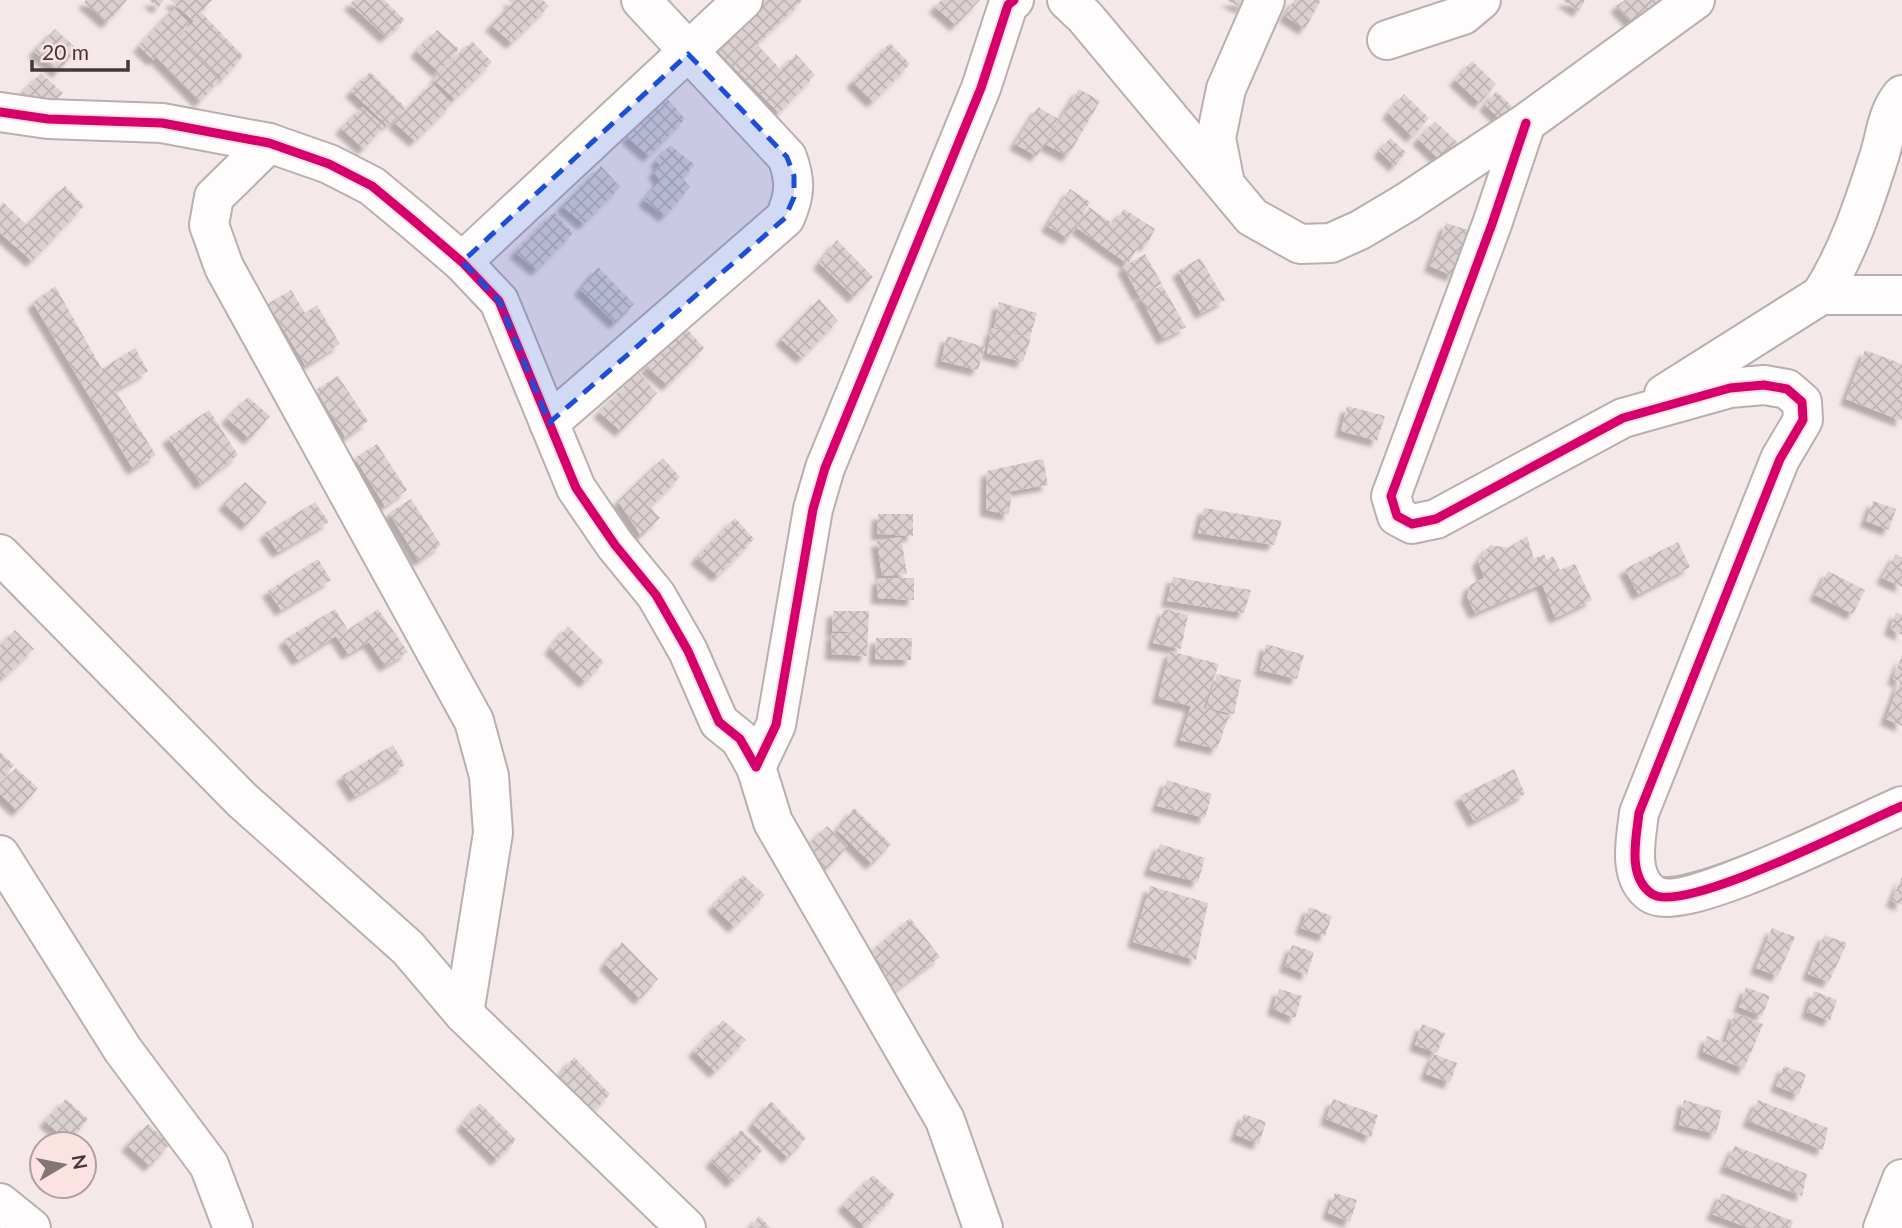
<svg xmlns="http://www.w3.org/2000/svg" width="1902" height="1228" font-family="Lato,sans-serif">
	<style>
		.building { fill: url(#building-cross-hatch); filter: url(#shadow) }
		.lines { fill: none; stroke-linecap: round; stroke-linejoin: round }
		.minor-casing { stroke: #baafaf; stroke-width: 42 }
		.minor { stroke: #fefcfc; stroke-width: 38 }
		.cycleway-casing { stroke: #fbe3e2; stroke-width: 13 }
		.cycleway { stroke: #d6006c; stroke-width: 9 }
		.marked { fill: #1d4ed8; fill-opacity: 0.2; stroke: #1d4ed8; stroke-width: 5; stroke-dasharray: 14 9; stroke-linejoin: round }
	</style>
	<defs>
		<pattern id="building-cross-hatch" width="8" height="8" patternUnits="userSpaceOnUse" patternTransform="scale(1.75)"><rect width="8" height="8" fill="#dcd1d1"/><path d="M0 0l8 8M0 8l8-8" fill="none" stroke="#beb4b4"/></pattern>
		<filter id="shadow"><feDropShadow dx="-6" dy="6" stdDeviation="2" flood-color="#0004"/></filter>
	</defs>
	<rect width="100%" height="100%" fill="#f5e8e8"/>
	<g class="building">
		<polygon points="86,0 127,0 107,23 84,2"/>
		<polygon points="149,0 164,0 158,8"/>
		<polygon points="170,0 212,0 201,12 243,56 223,79 180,36 194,21"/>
		<polygon points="354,0 384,0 405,20 386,37 350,4"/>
		<polygon points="508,0 543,0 549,6 512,43 491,25 512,4"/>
		<polygon points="762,0 803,0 757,44 781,70 796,54 815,75 779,113 713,46"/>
		<polygon points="941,0 980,0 956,25 935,7"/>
		<polygon points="1226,0 1246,0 1243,8"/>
		<polygon points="1294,0 1321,0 1305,29 1285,16"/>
		<polygon points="1562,0 1585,0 1579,11"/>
		<polygon points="1625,0 1661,0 1632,23 1616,6"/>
		<polygon points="174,8 189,23 178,35 220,79 200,102 156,57 153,60 139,46"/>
		<polygon points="55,29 77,49 58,72 34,51"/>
		<polygon points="437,30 459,49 439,72 416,51"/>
		<polygon points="472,41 492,62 455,99 434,80"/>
		<polygon points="890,43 910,64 873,102 852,82"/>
		<polygon points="1472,61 1496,84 1480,103 1455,80"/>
		<polygon points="370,72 406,108 387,125 351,91"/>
		<polygon points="41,73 63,93 43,116 20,95"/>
		<polygon points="432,83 452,104 415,141 394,122"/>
		<polygon points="1079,89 1100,101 1068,156 1045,144"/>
		<polygon points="1496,91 1512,106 1501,120 1485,105"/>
		<polygon points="1404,94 1429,118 1412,137 1388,113"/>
		<polygon points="666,97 685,119 649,156 627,137"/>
		<polygon points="362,107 384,126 364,149 341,128"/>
		<polygon points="1038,107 1058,119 1037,156 1015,144"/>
		<polygon points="1435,121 1459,144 1443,163 1418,139"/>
		<polygon points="1390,138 1406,152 1395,166 1379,151"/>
		<polygon points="670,145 695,165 682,178 690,187 665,216 644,200 660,180 654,172 660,165 656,161"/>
		<polygon points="601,166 620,187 584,224 562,206"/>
		<polygon points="65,186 84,206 32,261 0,233 0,206 3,202 27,225"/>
		<polygon points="1070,189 1090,202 1069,239 1047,226"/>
		<polygon points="1089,207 1113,224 1124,209 1155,229 1146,246 1141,242 1128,264 1077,228"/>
		<polygon points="554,212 573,233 537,270 515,252"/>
		<polygon points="1446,223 1468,230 1453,276 1430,266"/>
		<polygon points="837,240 873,277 854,297 819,263"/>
		<polygon points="1145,254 1162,284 1139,296 1123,267"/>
		<polygon points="1200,258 1225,300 1201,313 1178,271"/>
		<polygon points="598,267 634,304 615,323 580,289"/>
		<polygon points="1162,285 1186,327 1163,339 1140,297"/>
		<polygon points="55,286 102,369 135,348 148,371 115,390 156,455 133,469 33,303"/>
		<polygon points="291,290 305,313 317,305 340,344 306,366 268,304"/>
		<polygon points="819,299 838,321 802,358 781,339"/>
		<polygon points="999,302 1037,313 1030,337 994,327"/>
		<polygon points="685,327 704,348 668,385 646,367"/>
		<polygon points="992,328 1031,338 1023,362 987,353"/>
		<polygon points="947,336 985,347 978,370 941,361"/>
		<polygon points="1865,350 1902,364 1902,421 1846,399"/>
		<polygon points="638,372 657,393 621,431 599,412"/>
		<polygon points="338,376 368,421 346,438 316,390"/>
		<polygon points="248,397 270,416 250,439 227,418"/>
		<polygon points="1347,406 1385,416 1377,441 1341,431"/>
		<polygon points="209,410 238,455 201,484 168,438"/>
		<polygon points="377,444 407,490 385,506 355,458"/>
		<polygon points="663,458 680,477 650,507 660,518 641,536 618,501"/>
		<polygon points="1043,459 1048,485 1012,491 1009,515 986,510 987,471"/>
		<polygon points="245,482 267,502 247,525 224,504"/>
		<polygon points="411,499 441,545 419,561 389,513"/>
		<polygon points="1873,501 1896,509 1889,530 1866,521"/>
		<polygon points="315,502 329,522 278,552 265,533"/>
		<polygon points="1204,508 1282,521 1274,545 1198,533"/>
		<polygon points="878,514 913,514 913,536 877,534"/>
		<polygon points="735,518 754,539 718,576 696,558"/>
		<polygon points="1527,536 1534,559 1544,554 1547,560 1553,556 1560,570 1575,564 1592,600 1555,618 1542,584 1475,613 1467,597 1470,585 1484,578 1478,561 1490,545 1508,548"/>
		<polygon points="901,537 907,574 882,576 877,541"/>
		<polygon points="1678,542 1690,567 1638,594 1625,569"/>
		<polygon points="1896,554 1902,558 1902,587 1882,578"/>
		<polygon points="318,559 331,580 281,610 268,591"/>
		<polygon points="1828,571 1865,590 1853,614 1815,595"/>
		<polygon points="1173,577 1251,590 1244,613 1167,601"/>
		<polygon points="878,578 914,578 914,600 877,598"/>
		<polygon points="335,609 348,630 378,609 408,652 385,666 369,642 348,654 336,636 298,660 284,640"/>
		<polygon points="1164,609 1188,615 1181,649 1153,643"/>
		<polygon points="833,611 869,611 867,656 831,654 832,633 863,633 832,631"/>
		<polygon points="1896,612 1902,615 1902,635 1890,629"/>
		<polygon points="568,626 604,662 585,682 550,648"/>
		<polygon points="15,630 34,649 3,678 0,675 0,646"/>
		<polygon points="876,638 912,638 911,660 875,659"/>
		<polygon points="1266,644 1304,655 1297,679 1260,670"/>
		<polygon points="1170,651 1219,664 1203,708 1229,716 1217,749 1180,740 1191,706 1158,698"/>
		<polygon points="1902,655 1902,726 1886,719 1900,681 1893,679"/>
		<polygon points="1217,674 1241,680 1234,714 1206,708"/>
		<polygon points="393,745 405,765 355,796 342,776"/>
		<polygon points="0,752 14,765 0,782"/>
		<polygon points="16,768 38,788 18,811 0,794 0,784"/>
		<polygon points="1514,769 1525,794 1474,821 1460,796"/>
		<polygon points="1167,780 1212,794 1205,818 1157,806"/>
		<polygon points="854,808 891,844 872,864 837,830"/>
		<polygon points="827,826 848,846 818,878 796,857"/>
		<polygon points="1160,844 1205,858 1198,882 1149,870"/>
		<polygon points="743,875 765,895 734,927 713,906"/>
		<polygon points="1902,876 1902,905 1892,901"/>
		<polygon points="1150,886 1208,903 1196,960 1133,942"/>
		<polygon points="1309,907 1332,916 1325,936 1301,928"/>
		<polygon points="910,918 940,957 892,993 866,956"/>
		<polygon points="1772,928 1795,937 1778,976 1756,968"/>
		<polygon points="1824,935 1847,943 1829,982 1808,974"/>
		<polygon points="622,942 658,979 640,999 605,964"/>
		<polygon points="1292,945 1314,952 1307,975 1285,966"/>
		<polygon points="1746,987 1770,996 1762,1016 1739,1007"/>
		<polygon points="1279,989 1302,996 1295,1018 1273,1009"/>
		<polygon points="1814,991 1837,1000 1830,1021 1807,1012"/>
		<polygon points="1735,1013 1763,1024 1744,1069 1703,1052 1707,1036 1725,1043"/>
		<polygon points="723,1020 746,1040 715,1072 694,1051"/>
		<polygon points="1422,1024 1445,1033 1437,1053 1415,1045"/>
		<polygon points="1434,1054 1457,1063 1450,1083 1426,1074"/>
		<polygon points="574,1057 610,1094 591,1114 556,1080"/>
		<polygon points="1784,1066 1806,1074 1799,1095 1776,1086"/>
		<polygon points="66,1099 88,1119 69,1142 45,1121"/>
		<polygon points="1333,1099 1378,1115 1371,1137 1326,1119"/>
		<polygon points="1684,1100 1722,1111 1716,1134 1679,1125"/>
		<polygon points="1758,1100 1828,1128 1823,1150 1748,1121"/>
		<polygon points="771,1101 806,1138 788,1158 753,1124"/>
		<polygon points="480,1103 516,1140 497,1160 462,1125"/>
		<polygon points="1244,1114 1266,1122 1259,1144 1236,1135"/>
		<polygon points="148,1124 170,1144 150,1166 127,1145"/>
		<polygon points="741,1130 763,1150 732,1182 711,1161"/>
		<polygon points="1735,1146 1807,1174 1802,1196 1725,1167"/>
		<polygon points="873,1175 895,1195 865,1227 843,1205"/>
		<polygon points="1335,1193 1357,1200 1350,1222 1328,1213"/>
		<polygon points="1722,1193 1793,1221 1791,1228 1749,1228 1712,1214"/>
		<polygon points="759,1216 771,1228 750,1228"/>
	</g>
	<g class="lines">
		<defs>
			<g id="minor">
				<polyline points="1067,0 1085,17 1252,217 1300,244 1331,243 1360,230 1407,202 1526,123 1695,0"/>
				<polyline points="1387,40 1463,15 1481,0"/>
				<polyline points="0,112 48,119 162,123 269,143 329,164 372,186 413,220 462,262 499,301 576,488 615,545 656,595 688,651 719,722 740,739 756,767 776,725 813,509 825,468 981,88 1008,5 1014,0"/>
				<path d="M1526,123l-34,101 -101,272 6,20 15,8 24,-5 187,-101 107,-30 34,-3 23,4 15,13 1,18 -23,39 -141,354c-3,26 -12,64 13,81 32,21 209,-71 250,-88"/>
				<polyline points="269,143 214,197 209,225 224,267 474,721 489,776 493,833 464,1014"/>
				<polyline points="1225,184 1216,138 1226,89 1265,0"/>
				<polyline points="462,262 743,0"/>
				<path d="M1821,295c26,-41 42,-88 57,-135 8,-23 8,-46 24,-65"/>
				<polyline points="1664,394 1821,295 1902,295"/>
				<path d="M549,423l236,-205c10,-23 11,-37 2,-61l-146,-157"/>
				<polyline points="0,554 242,800 408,948 464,1014 686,1228"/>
				<polyline points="756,767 773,822 945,1120 983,1228"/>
				<polyline points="0,855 123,1050 209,1165 233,1228"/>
				<polyline points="0,1203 31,1228"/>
				<polyline points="1883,1228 1902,1179"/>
			</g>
		</defs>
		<use href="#minor" class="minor-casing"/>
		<use href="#minor" class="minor"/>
		<defs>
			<g id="cycleway">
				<polyline points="0,112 48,119 162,123 269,143 329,164 372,186 413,220 462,262 499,301 576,488 615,545 656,595 688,651 719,722 740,739 756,767 776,725 813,509 825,468 981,88 1008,5 1014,0"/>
				<path d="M1526,123l-34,101 -101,272 6,20 15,8 24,-5 187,-101 107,-30 34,-3 23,4 15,13 1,18 -23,39 -141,354c-3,26 -12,64 13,81 32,21 209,-71 250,-88"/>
			</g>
		</defs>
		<use href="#cycleway" class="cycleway-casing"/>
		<use href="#cycleway" class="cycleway"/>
	</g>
	<path class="marked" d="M688,54l99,103 7,19v21l-9,21 -236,205 -50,-122 -37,-39z"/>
	<g transform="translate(63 1165) rotate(80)"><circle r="33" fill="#fbe3e2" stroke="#b29f9e" stroke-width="2"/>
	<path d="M0-5L12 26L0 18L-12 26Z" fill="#827675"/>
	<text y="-10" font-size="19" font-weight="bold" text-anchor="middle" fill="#443837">N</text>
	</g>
	<path d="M32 60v10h96v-10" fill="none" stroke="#443837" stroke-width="3.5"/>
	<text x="42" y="60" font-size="21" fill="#443837" stroke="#fbe3e2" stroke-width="5" paint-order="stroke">20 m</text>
</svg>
